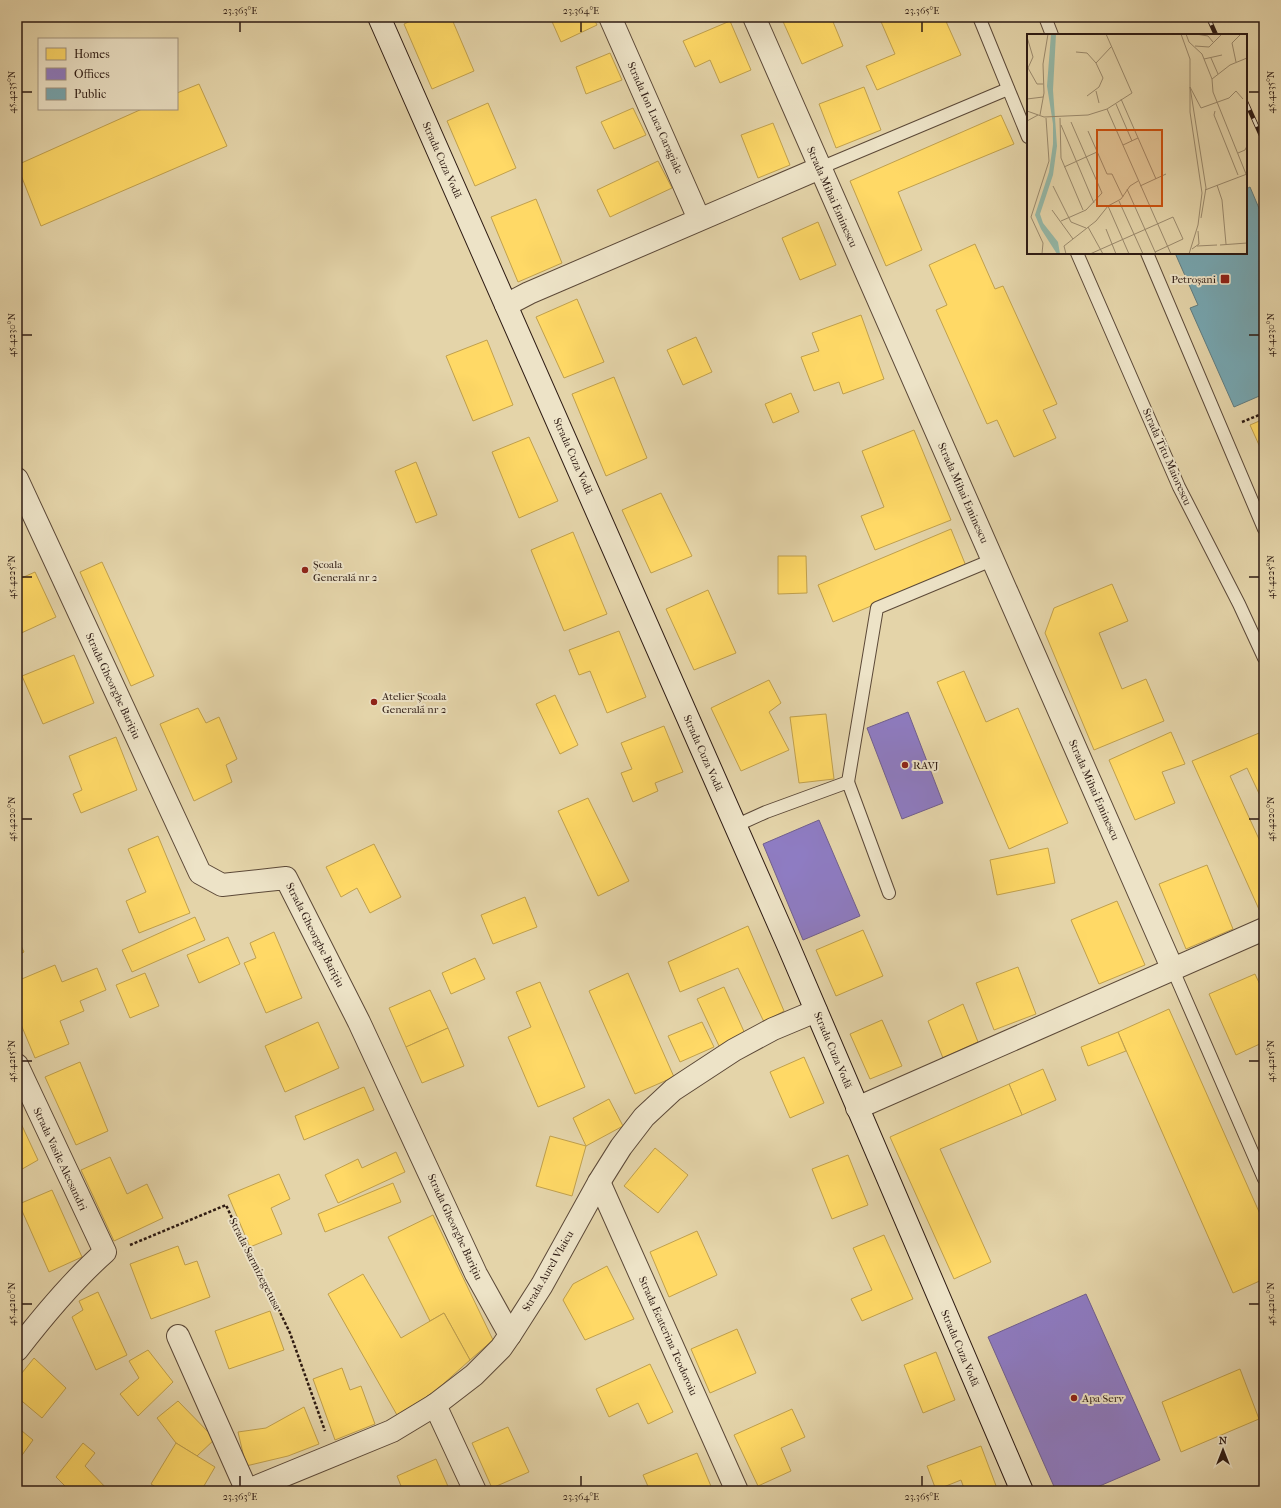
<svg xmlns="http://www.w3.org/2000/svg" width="1281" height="1508" viewBox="0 0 1281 1508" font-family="'IM FELL French Canon',serif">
<rect width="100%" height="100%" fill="#e4d4a9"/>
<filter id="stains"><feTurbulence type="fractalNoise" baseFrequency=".005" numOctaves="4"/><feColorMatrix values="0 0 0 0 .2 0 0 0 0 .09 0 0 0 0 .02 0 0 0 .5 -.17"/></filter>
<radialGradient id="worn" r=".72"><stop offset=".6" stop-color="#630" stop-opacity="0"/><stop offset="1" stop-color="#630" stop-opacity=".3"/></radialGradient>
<g fill="#ffd966" stroke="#c0a04d">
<path d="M419,17H451L474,71L432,89L404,24Z"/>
<path d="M550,17H593L597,25L561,42Z"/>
<path d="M781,17H831L843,46L802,64Z"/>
<path d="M879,17H944L961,55L877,90L866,66L895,54Z"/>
<path d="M730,21L751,70L720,83L710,60L695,67L683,41Z"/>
<path d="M610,53L622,80L586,94L576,67Z"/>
<path d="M199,84L227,146L41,226L17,165L142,109H177V93Z"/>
<path d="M864,87L881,130L836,148L819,104Z"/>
<path d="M488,103L516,168L475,186L447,121Z"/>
<path d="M633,108L646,135L614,149L601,122Z"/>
<path d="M1001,115L1014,144L898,192L922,250L886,266L850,181Z"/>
<path d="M773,123L790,165L758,178L741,135Z"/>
<path d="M658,161L672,188L610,217L597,190Z"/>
<path d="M536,199L562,263L518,282L491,217Z"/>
<path d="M818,222L836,265L800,280L782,238Z"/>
<path d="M975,244L995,289L1003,286L1057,404L1043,410L1056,438L1014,457L997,420L987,424L936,310L947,305L929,265Z"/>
<path d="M577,299L604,362L564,378L536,317Z"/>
<path d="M861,315L884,379L843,394L839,382L814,391L801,357L819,351L812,333Z"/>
<path d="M696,337L712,372L683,385L667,350Z"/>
<path d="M487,340L513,405L473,421L446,356Z"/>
<path d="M614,377L647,458L606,476L572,394Z"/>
<path d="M791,393L799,412L773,423L765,404Z"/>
<path d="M1264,419V456L1250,425Z"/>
<path d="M914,430L951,520L875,550L861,516L884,507L862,451Z"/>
<path d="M529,437L558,501L519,518L492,452Z"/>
<path d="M416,462L437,515L416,523L395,471Z"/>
<path d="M661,493L692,556L651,573L622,510Z"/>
<path d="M951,529L966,566L833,622L818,585Z"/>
<path d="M573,532L607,614L564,631L531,550Z"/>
<path d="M778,556H806L807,593L778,594Z"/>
<path d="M102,562L154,676L131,686L80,572Z"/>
<path d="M35,572L56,617L17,635V580Z"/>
<path d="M1112,584L1128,621L1099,633L1122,689L1146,679L1164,721L1094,750L1045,633L1054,608Z"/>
<path d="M708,590L736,653L694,670L666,609Z"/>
<path d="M619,631L646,697L607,713L590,671L579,675L569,650Z"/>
<path d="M74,655L94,703L43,724L22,676Z"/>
<path d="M964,671L986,722L1018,708L1068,823L1009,849L937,682Z"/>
<path d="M769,680L781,703L769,712L789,750L741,771L711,708Z"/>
<path d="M555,695L578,745L560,754L536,704Z"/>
<path d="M198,708L206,723L219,717L237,759L226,765L232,782L194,801L160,724Z"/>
<path d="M826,714L834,779L799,783L790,717Z"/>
<path d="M664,726L683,772L655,783L658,791L633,802L621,773L632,769L621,743Z"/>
<path d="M1264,731V804L1247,768L1230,776L1264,850V916H1262L1192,761Z"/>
<path d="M1171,732L1185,764L1162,772L1175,803L1135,820L1109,760Z"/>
<path d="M116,737L137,790L81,813L73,794L82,790L69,756Z"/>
<path d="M588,798L629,881L598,896L558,811Z"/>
<path d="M158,836L190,913L139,933L126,901L146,892L128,849Z"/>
<path d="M374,844L401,897L370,913L357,888L341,897L326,867Z"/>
<path d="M1048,848L1055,883L997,895L990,860Z"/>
<path d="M1207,865L1233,929L1186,949L1159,884Z"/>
<path d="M525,897L537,927L493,944L481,915Z"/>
<path d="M1117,901L1145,965L1099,984L1071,920Z"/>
<path d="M195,917L205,940L132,972L122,950Z"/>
<path d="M748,926L784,1011L764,1022L738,968L680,992L668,962Z"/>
<path d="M863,930L883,976L836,996L816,950Z"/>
<path d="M274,932L302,998L266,1013L244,963L256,958L250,943Z"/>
<path d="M228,937L240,964L199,983L187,955Z"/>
<path d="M17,938L24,952L17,956Z"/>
<path d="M475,958L485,979L451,994L442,973Z"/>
<path d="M55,965L62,982L97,968L106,990L80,1001L84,1011L60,1021L69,1044L35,1058L17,1015V981Z"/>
<path d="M1018,967L1036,1014L994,1030L976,983Z"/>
<path d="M145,973L159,1006L130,1018L116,985Z"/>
<path d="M628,973L674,1077L635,1094L589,991Z"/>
<path d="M1255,974L1264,993V1042L1236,1055L1209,994Z"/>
<path d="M540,982L585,1087L538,1107L508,1037L531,1027L516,992Z"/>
<path d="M724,987L746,1036L720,1048L697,999Z"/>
<path d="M430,990L448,1028L406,1047L389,1008Z"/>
<path d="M963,1004L978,1042L943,1058L928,1021Z"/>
<path d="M1169,1009L1264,1223V1279L1233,1293L1118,1032Z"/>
<path d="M882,1020L902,1066L870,1079L850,1034Z"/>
<path d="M318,1022L339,1068L285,1092L265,1046Z"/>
<path d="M702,1022L714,1047L680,1062L668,1036Z"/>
<path d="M448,1028L464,1066L422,1083L406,1047Z"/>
<path d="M1118,1032L1126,1051L1088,1066L1081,1047Z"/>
<path d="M804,1057L824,1103L790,1118L770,1072Z"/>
<path d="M80,1062L108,1131L76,1145L45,1077Z"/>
<path d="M1043,1069L1056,1100L1022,1115L1009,1084Z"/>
<path d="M1009,1084L1022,1115L940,1149L991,1262L954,1279L890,1137Z"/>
<path d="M364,1087L374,1110L304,1140L295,1116Z"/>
<path d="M609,1099L623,1126L586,1146L573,1118Z"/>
<path d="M17,1115L38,1160L17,1172Z"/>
<path d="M550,1136L586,1146L572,1196L536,1186Z"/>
<path d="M655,1148L688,1175L658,1213L624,1186Z"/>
<path d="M396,1152L405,1172L338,1203L325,1175L358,1159L362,1168Z"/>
<path d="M848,1155L868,1205L832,1219L812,1169Z"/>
<path d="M110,1157L127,1194L147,1184L163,1218L114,1241L81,1170Z"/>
<path d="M279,1174L290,1199L271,1208L282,1234L250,1247L228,1195Z"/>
<path d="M393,1183L401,1202L325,1232L318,1214Z"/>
<path d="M52,1190L82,1257L49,1272L19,1204Z"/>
<path d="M433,1215L493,1340L470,1360L444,1313L430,1321L388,1237Z"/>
<path d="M697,1231L717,1275L669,1297L650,1252Z"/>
<path d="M884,1235L913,1299L862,1321L851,1299L872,1290L853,1248Z"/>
<path d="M178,1246L185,1265L197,1261L210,1297L151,1319L130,1264Z"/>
<path d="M607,1266L634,1319L585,1340L563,1300L573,1284Z"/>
<path d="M363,1274L401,1338L444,1313L470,1360L433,1393L397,1415L328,1294Z"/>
<path d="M98,1292L127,1355L96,1370L72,1317L83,1310L79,1301Z"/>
<path d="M270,1311L284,1350L229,1369L215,1331Z"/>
<path d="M737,1329L756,1373L710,1393L691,1349Z"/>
<path d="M148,1350L173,1382L138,1416L120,1394L139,1378L129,1361Z"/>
<path d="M936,1352L955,1400L923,1413L904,1365Z"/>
<path d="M34,1358L66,1388L42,1418L17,1397V1379Z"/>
<path d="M650,1364L673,1412L648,1424L638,1403L609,1417L596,1389Z"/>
<path d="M342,1368L350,1390L361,1386L375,1424L335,1440L313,1379Z"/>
<path d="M1240,1369L1259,1419L1181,1452L1162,1402Z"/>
<path d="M178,1401L215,1439L197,1456L176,1443L157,1418Z"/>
<path d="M304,1407L319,1444L288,1456L246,1466L238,1432L266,1428Z"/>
<path d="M792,1409L805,1437L781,1448L791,1471L758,1486L734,1435Z"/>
<path d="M17,1427L33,1440L17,1462Z"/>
<path d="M508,1427L529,1472L492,1488L472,1443Z"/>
<path d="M83,1443L95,1453L85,1466L109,1491H70L56,1477Z"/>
<path d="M176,1443L215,1467L201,1491H162L151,1484Z"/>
<path d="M981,1446L998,1491H965L961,1480L936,1490L927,1466Z"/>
<path d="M697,1453L713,1491H650L643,1475Z"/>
<path d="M436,1459L450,1491H403L397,1476Z"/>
</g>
<g fill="#8e7cc3" stroke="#715f8e">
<path d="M908,712L943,803L902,819L867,728Z"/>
<path d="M819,820L860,916L803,940L763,844Z"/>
<path d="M1086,1294L1160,1460L1088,1491H1056L988,1337Z"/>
</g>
<path fill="#76a5af" stroke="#607c80" d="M1250,187L1264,220V394L1234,407L1190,308L1198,305L1175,253H1246V189Z"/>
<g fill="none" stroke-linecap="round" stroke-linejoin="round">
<defs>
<g id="service">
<path d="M979,17L1028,137"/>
<path d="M1045,17L1052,35"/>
<path d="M820,168L1008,89"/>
<path d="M1077,253L1179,487L1239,604L1264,658"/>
<path d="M1147,253L1264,529"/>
<path d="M848,782L877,608L992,560"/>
<path d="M735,826L766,812L848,782L889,893"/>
<path d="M1173,970L1264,1179"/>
</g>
<g id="minor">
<path d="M610,17L699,219"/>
<path d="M754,17L1173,970"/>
<path d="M506,305L529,293L820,168"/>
<path d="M17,479L200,873L222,885L286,878L359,1022L476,1274L510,1335"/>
<path d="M17,1065L105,1252C72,1281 44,1315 17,1350"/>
<path d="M857,1108L1264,929"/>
<path d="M599,1182L737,1491"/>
<path d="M178,1336L247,1491"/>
<path d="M435,1405L475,1491"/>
<path d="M246,1491L392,1431L435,1405L474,1375L501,1348L510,1335L542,1285L599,1182L621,1147L644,1117L673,1090L734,1050L773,1029L816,1011"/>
</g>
<path id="secondary" d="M379,17L788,945L1022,1491"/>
</defs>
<use href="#service" stroke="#5c4938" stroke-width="14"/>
<use href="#minor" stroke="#5c4938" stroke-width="24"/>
<use href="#secondary" stroke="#2e1b13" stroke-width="24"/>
<g stroke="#2e1b13" stroke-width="2.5" stroke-dasharray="3 2" stroke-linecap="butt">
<path d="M1242,422L1264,413"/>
<path d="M130,1245L226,1205L243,1242L265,1281L290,1333L325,1431"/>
</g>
<use href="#service" stroke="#ede3c7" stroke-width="12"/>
<use href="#minor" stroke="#ede3c7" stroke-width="22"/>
<use href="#secondary" stroke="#ede3c7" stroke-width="22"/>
<defs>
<g id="rail">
<path d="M1208,17L1216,35"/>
<path d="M1246,102L1264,142"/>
</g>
</defs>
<use href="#rail" stroke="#2e1b13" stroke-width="4.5"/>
<use href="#rail" stroke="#ede3c7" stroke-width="3" stroke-dasharray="9" stroke-linecap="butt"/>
</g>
<path fill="none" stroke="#2e1b13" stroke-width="1.5" d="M240,22V32M581,22V32M922,22V32M22,92H32M1249,92H1259M22,335H32M1249,335H1259M22,577H32M1249,577H1259M22,819H32M1249,819H1259M22,1061H32M1249,1061H1259M22,1304H32M1249,1304H1259M240,1476V1486M581,1476V1486M922,1476V1486"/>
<g fill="#8f2418" stroke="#ede3c7" stroke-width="1.5">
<rect x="1220" y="274" width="10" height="10" rx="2"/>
<circle cx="305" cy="570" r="4"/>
<circle cx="374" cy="702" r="4"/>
<circle cx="905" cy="765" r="4"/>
<circle cx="1074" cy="1398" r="4"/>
</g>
<g text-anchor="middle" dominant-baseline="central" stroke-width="4" stroke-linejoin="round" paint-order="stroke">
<g font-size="11" fill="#2e1b13" stroke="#ede3c7">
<text transform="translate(655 118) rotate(66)">Strada Ion Luca Caragiale</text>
<text transform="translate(442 160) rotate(66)">Strada Cuza Vodă</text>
<text transform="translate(832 197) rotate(66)">Strada Mihai Eminescu</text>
<text transform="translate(573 456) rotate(66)">Strada Cuza Vodă</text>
<text transform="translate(1167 457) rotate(66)">Strada Titu Maiorescu</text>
<text transform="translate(963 493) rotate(66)">Strada Mihai Eminescu</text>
<text transform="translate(113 686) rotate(65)">Strada Gheorghe Barițiu</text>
<text transform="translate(703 753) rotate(66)">Strada Cuza Vodă</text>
<text transform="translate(1094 790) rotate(66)">Strada Mihai Eminescu</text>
<text transform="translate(315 935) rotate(63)">Strada Gheorghe Barițiu</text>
<text transform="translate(833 1050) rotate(67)">Strada Cuza Vodă</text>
<text transform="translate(60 1159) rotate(65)">Strada Vasile Alecsandri</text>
<text transform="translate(455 1227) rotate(65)">Strada Gheorghe Barițiu</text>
<text transform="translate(255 1264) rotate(63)">Strada Sarmizegetusa</text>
<text transform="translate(548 1271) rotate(-60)">Strada Aurel Vlaicu</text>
<text transform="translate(668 1336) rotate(66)">Strada Ecaterina Teodoroiu</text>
<text transform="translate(960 1348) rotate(67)">Strada Cuza Vodă</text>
</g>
<g font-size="11" fill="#2e1b13" stroke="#ede3c7" text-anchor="start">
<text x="1216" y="279" text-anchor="end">Petroșani</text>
<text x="313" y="564">Școala<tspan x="313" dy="13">Generală nr 2</tspan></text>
<text x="382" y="696">Atelier Școala<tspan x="382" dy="13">Generală nr 2</tspan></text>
<text x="913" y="765">RAVJ</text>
<text x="1082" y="1398">Apa Serv</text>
</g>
</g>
<g transform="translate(1027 34)">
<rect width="220" height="220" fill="#e4d4a9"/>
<path d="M24,0H29L26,56L30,112L26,141L13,180L16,189L31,208L33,220H30L14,195L8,181L22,138L26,110V90L20,52Z" fill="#95b8a7"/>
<path fill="none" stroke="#9b8a6d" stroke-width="1" d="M154,0L163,25V78L175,159L171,191L162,220M159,0L162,8L175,20L185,45M169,0L181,2L186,8M0,3L6,23L1,34L10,50H16M168,12L182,13L194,1M49,18L60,19L69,29L76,44L72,53L60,62M184,24L191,40M177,25L195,21M209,28L205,9L214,0M69,29L84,13M185,45L186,58L219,140M185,45L203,31L220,24M163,53L174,74L202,64L209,57L216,65M163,53L179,154L174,184M69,57L72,69M0,65L16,63M94,65L129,145M89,70L105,107M80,75L144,220M0,77L17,83L61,81L80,75L105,59L79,0M188,77L187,81L211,141M13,81L17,59L16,30L21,0M33,84L34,124L56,176M0,87L11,81M34,91L67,169M61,97L80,140H85L96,163M96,111L111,104M211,119L218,116L220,112M37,133L70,118M190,151L195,166L199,210M26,152L44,188L59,194M113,152L139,140M100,155L129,220M178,156L220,140M92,167L116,220M81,172L102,220M25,176L46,205M34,187L59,176L75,159L44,88M61,193L76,220M79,195L89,220M193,211L220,209M170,212L190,211M165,215L172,210L171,197M15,220L16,209L4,183L22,127L19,84M39,220L37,212L69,187L81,172L94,165L103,152L111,147M63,220L146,183L156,205L128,218"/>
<path fill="#cc500d" fill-opacity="0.15" stroke="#cc500d" stroke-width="2" d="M70,96H135V172H70Z"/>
<rect width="220" height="220" fill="none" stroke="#2e1b13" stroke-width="2"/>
</g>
<rect width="1281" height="1508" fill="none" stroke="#e4d4a9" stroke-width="44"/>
<rect x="38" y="38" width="140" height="72" fill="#ede3c7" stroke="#a1937f"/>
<rect x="46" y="48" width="20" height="12" fill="#ffd966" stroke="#a1937f"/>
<text x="74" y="58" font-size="12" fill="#2e1b13">Homes</text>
<rect x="46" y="68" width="20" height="12" fill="#8e7cc3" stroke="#a1937f"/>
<text x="74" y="78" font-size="12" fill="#2e1b13">Offices</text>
<rect x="46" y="88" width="20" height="12" fill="#76a5af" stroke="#a1937f"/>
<text x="74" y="98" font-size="12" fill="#2e1b13">Public</text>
<g transform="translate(1223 1450)" stroke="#ede3c7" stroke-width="3" paint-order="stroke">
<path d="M0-3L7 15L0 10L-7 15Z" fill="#2e1b13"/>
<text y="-6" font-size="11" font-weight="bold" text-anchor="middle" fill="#2e1b13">N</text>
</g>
<rect x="22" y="22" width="1237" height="1464" fill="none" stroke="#2e1b13" stroke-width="1.5"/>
<g font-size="10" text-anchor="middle" fill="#2e1b13">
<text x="240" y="14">23.363°E</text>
<text x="581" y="14">23.364°E</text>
<text x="922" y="14">23.365°E</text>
<text transform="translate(11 92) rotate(-90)" y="4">45.4235°N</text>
<text transform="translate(1270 92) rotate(-90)" y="4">45.4235°N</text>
<text transform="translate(11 335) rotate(-90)" y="4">45.4230°N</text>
<text transform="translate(1270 335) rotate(-90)" y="4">45.4230°N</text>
<text transform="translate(11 577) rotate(-90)" y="4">45.4225°N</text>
<text transform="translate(1270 577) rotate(-90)" y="4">45.4225°N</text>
<text transform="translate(11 819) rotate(-90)" y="4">45.4220°N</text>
<text transform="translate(1270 819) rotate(-90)" y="4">45.4220°N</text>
<text transform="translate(11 1061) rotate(-90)" y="4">45.4215°N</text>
<text transform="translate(1270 1061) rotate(-90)" y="4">45.4215°N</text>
<text transform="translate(11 1304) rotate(-90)" y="4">45.4210°N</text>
<text transform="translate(1270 1304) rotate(-90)" y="4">45.4210°N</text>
<text x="240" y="1500">23.363°E</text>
<text x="581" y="1500">23.364°E</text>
<text x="922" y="1500">23.365°E</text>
</g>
<rect width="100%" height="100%" filter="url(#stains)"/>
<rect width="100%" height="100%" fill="url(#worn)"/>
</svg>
